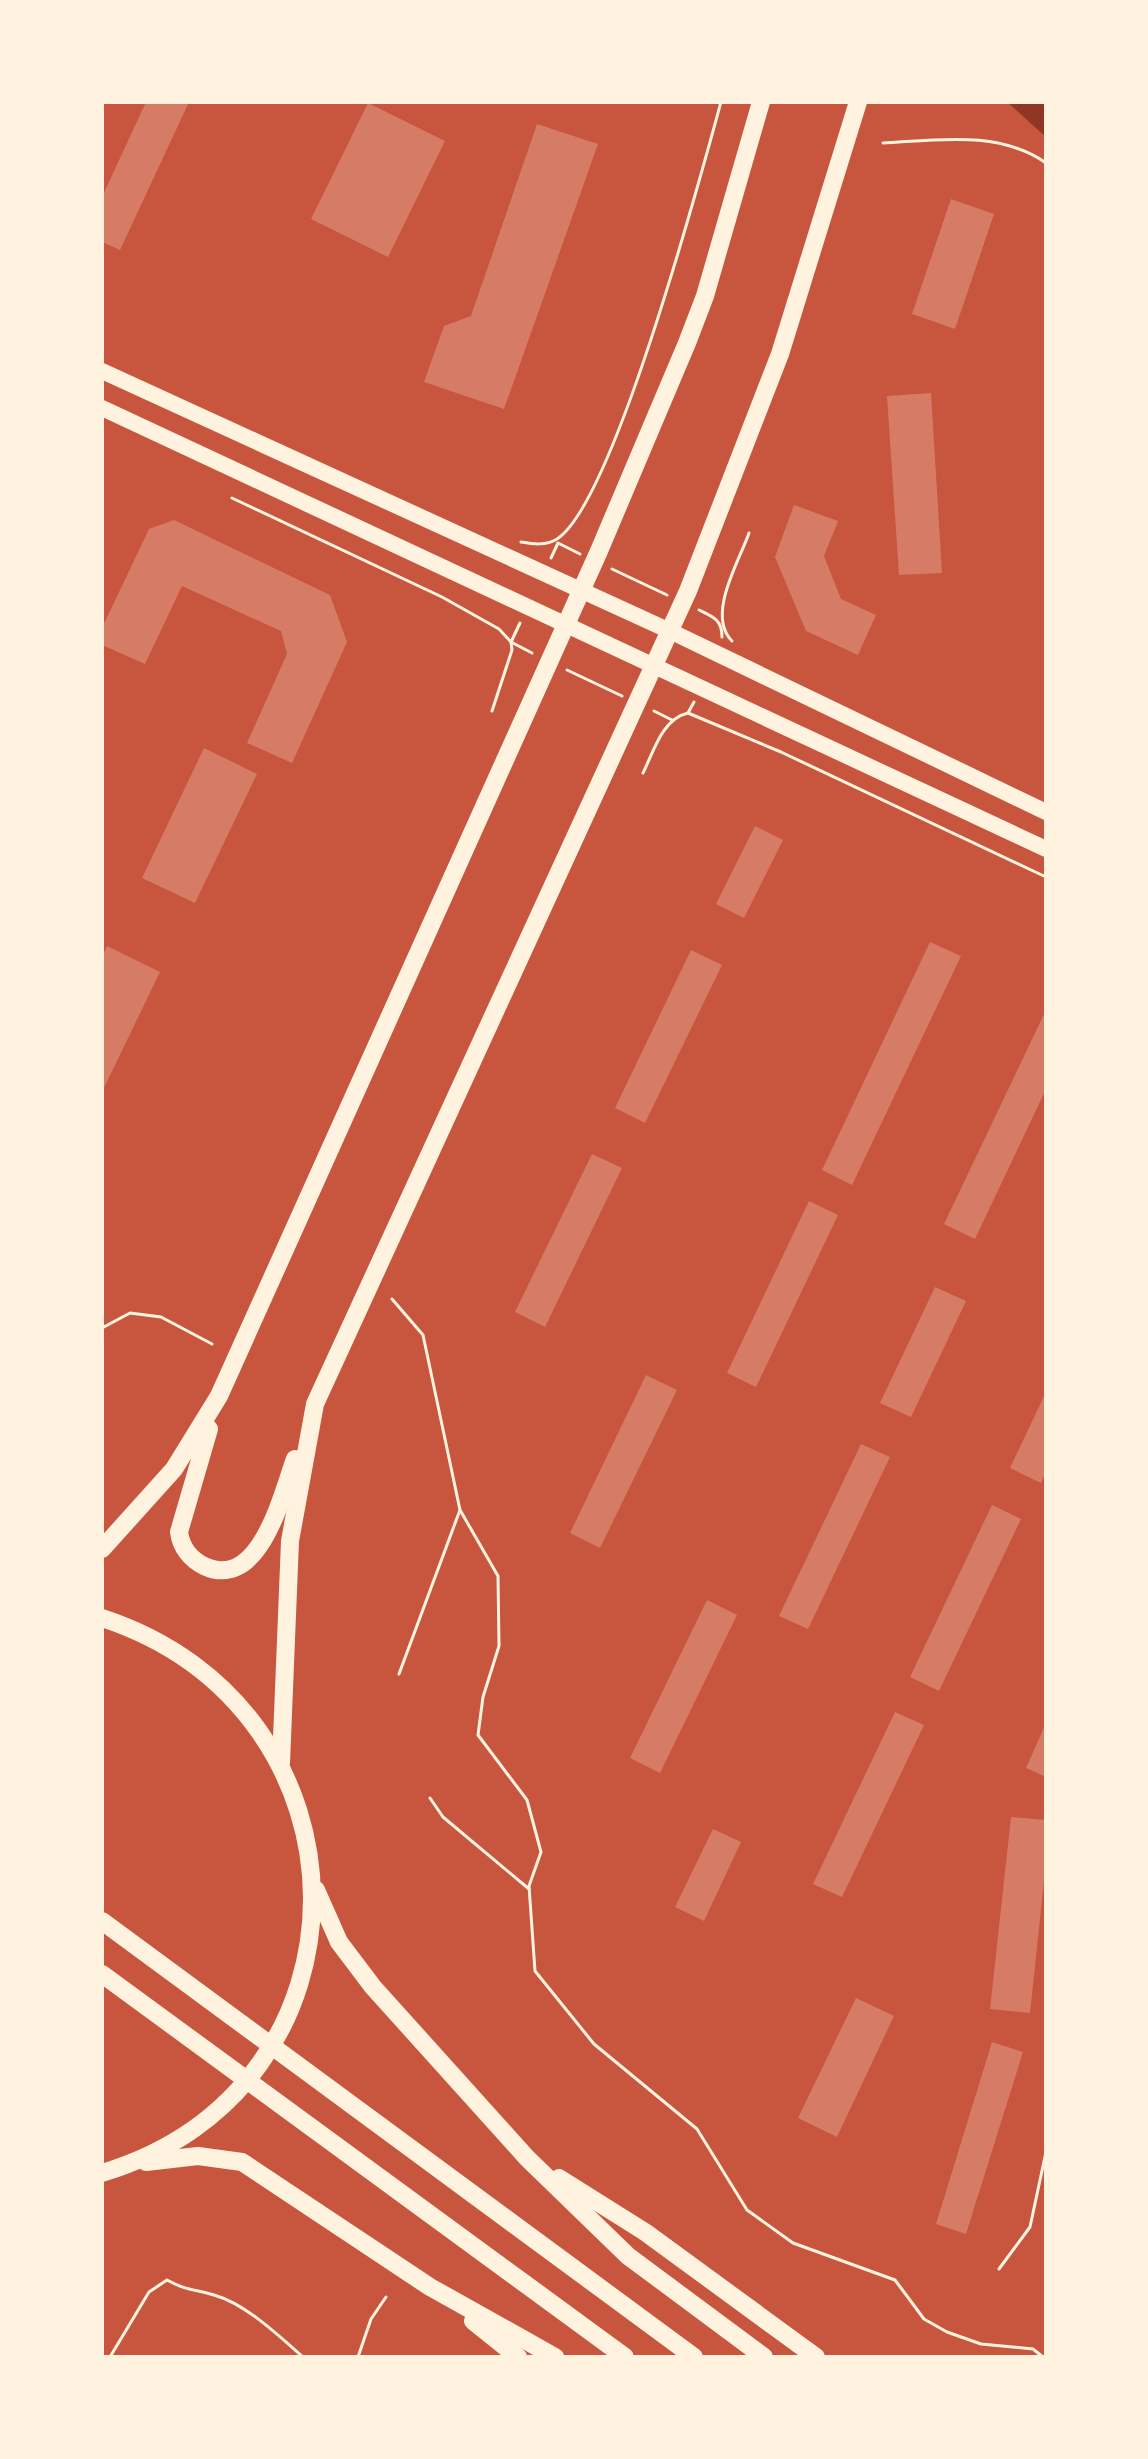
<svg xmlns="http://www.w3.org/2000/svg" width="1148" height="2459" viewBox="0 0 1148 2459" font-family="'Times New Roman',serif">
<rect width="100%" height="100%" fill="#c8553d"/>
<path fill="#8f3625" d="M1007,102H1046V137Z"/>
<g fill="#d67c66">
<path d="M146,102H189L120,250L102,242V197Z"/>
<path d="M368,103L445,141L388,257L311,219Z"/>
<path d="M537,124L598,144L504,409L424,382L444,326L471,316Z"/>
<path d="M951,199L994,214L955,329L912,314Z"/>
<path d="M931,393L942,573L899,575L887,396Z"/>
<path d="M794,505L838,521L824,556L841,599L876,615L858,655L806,631L775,557Z"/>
<path d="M174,520L330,595L347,642L292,763L247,743L287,654L281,631L182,586L145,664L102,645V628L149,529Z"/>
<path d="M204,748L257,774L195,903L142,878Z"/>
<path d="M755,826L783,840L744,918L716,904Z"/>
<path d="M930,942L961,956L852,1185L822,1170Z"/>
<path d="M107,946L160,972L102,1092V957Z"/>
<path d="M691,950L722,965L645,1123L615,1108Z"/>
<path d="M1046,1010V1089L975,1239L944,1224Z"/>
<path d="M592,1154L622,1168L545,1327L515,1312Z"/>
<path d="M809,1201L838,1215L756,1387L727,1373Z"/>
<path d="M935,1287L966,1301L911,1417L880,1403Z"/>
<path d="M646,1375L677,1390L600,1548L570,1533Z"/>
<path d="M1046,1392V1472L1041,1483L1010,1468Z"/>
<path d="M861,1444L890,1457L808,1629L779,1616Z"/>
<path d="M992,1505L1021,1519L939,1691L910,1677Z"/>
<path d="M707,1600L737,1615L660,1773L630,1758Z"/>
<path d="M895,1712L924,1725L842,1897L813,1884Z"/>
<path d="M1046,1723V1777L1026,1768Z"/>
<path d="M1011,1817L1046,1820V1862L1030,2013L990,2009Z"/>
<path d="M713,1829L741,1842L704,1921L675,1907Z"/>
<path d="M856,1998L894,2016L837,2137L798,2118Z"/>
<path d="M992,2042L1023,2052L966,2234L936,2224Z"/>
</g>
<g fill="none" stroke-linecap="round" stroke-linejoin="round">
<g stroke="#fff3e0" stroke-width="3">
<path d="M883,143C938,140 999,130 1046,163"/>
<path d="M232,498L442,597L499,629L511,642L512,650L492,711"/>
<path d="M521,542C533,544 546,546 557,539C613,503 700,179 721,102"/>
<path d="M551,558L558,543L580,554"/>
<path d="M612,569L667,595"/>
<path d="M699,610C714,617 722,620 722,637"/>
<path d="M520,623L511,642L532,653"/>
<path d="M732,641C706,615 739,562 749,533"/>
<path d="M567,670L622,696"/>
<path d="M654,711L672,720"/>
<path d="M688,713L694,702"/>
<path d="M643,773C654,751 662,719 688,713L781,752L1046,877"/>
<path d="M392,1299L423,1335L460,1510L498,1576L499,1646L483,1697L478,1735L527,1800L541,1852L529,1886L535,1971L594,2044L697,2129L747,2210L793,2243L895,2280L924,2319L947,2332L981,2344L1033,2349L1043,2357"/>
<path d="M102,1328L130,1313L161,1317L212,1344"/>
<path d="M399,1674L460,1510"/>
<path d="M430,1798L443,1817L529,1889"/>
<path d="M999,2269L1030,2227L1046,2152"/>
<path d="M102,2356L104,2357"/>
<path d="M110,2357L149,2292L167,2280C187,2291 194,2289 214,2295C246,2304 279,2336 303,2357"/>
<path d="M358,2357L371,2319L386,2297"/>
</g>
<g stroke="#fff3e0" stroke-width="16">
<path d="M102,371L670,631L1046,812"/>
<path d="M102,408L1046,849"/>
</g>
<g stroke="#fff3e0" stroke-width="18">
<path d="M209,1429L179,1532C181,1547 190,1559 204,1566C260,1592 282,1494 295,1459"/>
<path d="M102,1549L174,1469L219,1396L599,551L687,343L705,296L761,102"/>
<path d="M281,1763L290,1541L315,1404L688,591L780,354L858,102"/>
</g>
<g stroke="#fff3e0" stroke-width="18">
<path d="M102,1618C380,1709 384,2088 102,2173"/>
<path d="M316,1890L339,1942L373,1987L527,2158L628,2256L764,2357"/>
<path d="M102,1921L694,2357"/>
<path d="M102,1974L625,2357"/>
<path d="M146,2162L198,2156L242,2162L430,2287L555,2357"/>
<path d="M559,2178L645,2232L816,2357"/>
<path d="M473,2321L518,2357"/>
</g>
</g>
<rect width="1148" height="2459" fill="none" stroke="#fff3e0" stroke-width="208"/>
</svg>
